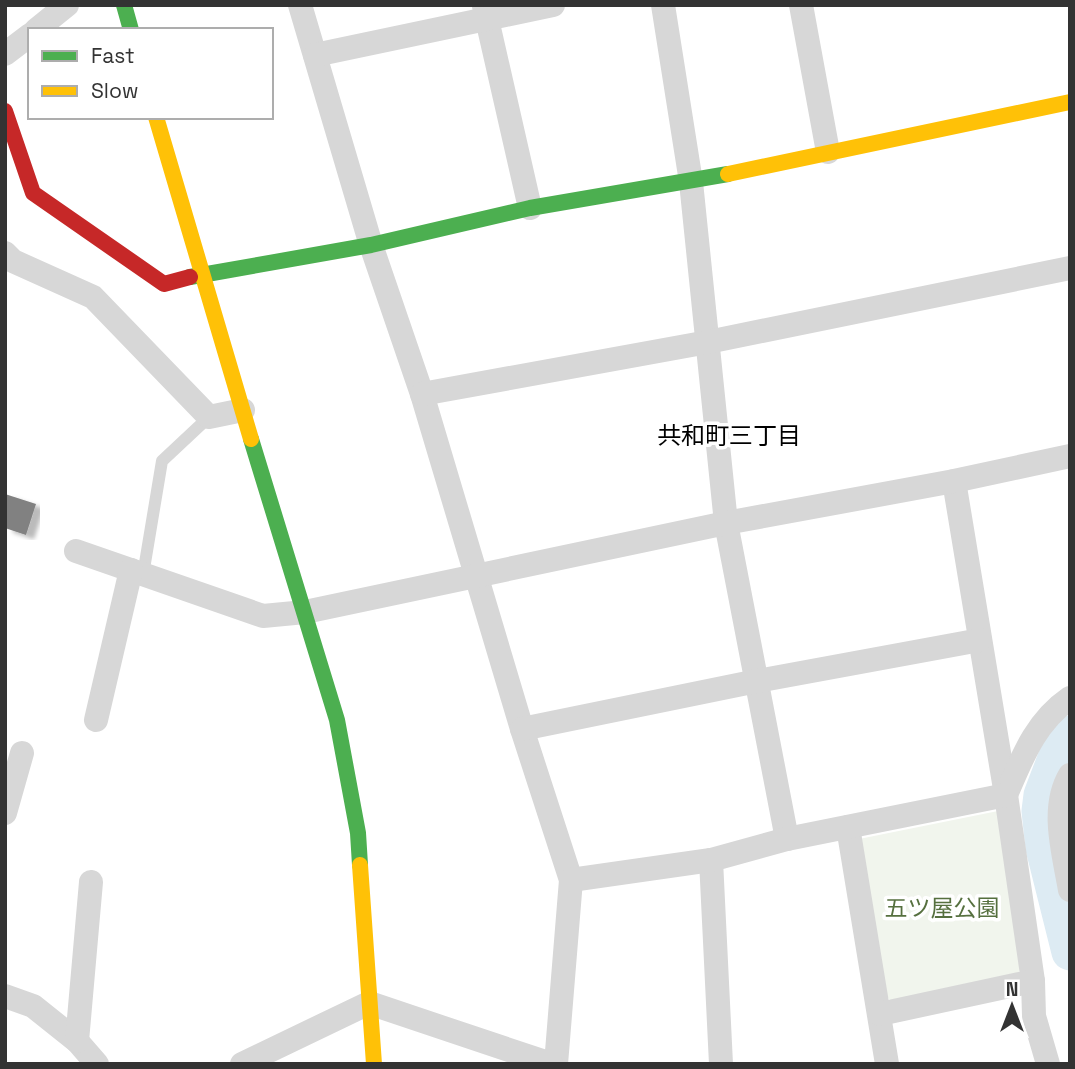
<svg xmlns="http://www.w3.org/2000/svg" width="1075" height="1069" viewBox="0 0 1075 1069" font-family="'Space Grotesk','Noto Sans JP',sans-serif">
<defs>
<filter id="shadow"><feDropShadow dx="8" dy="4.5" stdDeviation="2" flood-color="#0004"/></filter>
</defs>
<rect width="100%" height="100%" fill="#fff"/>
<path fill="#f1f5ed" d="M998,811L1021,967L1017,976L892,1002L885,995L859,839Z"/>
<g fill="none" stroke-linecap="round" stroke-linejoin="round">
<path stroke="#ddebf3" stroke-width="37" d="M1070,734L1063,740L1042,795L1040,811L1044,848L1070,952"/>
</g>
<path fill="#818181" filter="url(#shadow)" d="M5,494L36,504L26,535L5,528Z"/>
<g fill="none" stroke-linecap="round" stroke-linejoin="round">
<path stroke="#d7d7d7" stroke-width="12" d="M143,575L162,461L209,417"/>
<g stroke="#d7d7d7" stroke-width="24">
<path d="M300,5L371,245L422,394L522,729L571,880L556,1064"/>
<path d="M663,5L691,182L726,523L787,839"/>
<path d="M801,5L828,152"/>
<path d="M484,6L530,208"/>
<path d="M36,30L67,5"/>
<path d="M5,54L30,35"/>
<path d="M315,55L553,5"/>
<path d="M5,253L13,261L93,297L209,417L243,410"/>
<path d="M422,394L708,342L1070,268"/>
<path d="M954,481L1006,795L1033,981L1034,1016L1048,1064"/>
<path d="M76,551L263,616L305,612L726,523L954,481L1070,456"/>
<path d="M96,720L131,570"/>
<path d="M522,729L757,681L980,640"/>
<path d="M1070,775C1050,808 1064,854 1070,890"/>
<path d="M1006,795C1022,758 1035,722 1070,698"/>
<path d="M5,813L22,753"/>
<path d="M848,827L887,1064"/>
<path d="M711,860L721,1064"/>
<path d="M571,880L711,860L787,839L1006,795"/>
<path d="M5,996L33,1006L77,1041L97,1064"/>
<path d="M880,1014L1033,981"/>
<path d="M77,1041L91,882"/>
<path d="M242,1064L369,1003L551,1064"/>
</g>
<g stroke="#4caf50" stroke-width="16">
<path d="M124,5L131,30"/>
<path d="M190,277L371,245L530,208L728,174"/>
<path d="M251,439L337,720L358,833L360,865"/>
</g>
<g stroke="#ffc107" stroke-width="16">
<path d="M156,117L251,439"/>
<path d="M728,174L1070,102"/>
<path d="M360,865L374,1064"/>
</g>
<path stroke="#c62828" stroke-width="16" d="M5,111L33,193L164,284L190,277"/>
</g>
<g text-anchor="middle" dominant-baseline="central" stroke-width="7" stroke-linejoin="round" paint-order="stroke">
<g font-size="23" fill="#56703f" stroke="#fff">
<text x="942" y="908">五ツ屋公園</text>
</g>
<g font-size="24" fill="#000" stroke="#fff">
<text x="729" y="435">共和町三丁目</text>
</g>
</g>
<rect width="1075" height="1069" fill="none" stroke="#333333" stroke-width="14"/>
<rect x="28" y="28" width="245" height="91" fill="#ffffff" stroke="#adadad" stroke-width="2"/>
<rect x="42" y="51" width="35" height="10" fill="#4caf50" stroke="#adadad" stroke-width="2"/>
<text x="91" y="63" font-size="21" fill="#333333">Fast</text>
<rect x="42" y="86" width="35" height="10" fill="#ffc107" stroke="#adadad" stroke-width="2"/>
<text x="91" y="98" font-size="21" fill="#333333">Slow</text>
<g transform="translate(1012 1006)" stroke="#ffffff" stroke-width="5" paint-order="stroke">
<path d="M0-5L12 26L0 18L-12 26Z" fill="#333333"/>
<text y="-10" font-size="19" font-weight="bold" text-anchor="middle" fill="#333333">N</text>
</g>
</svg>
